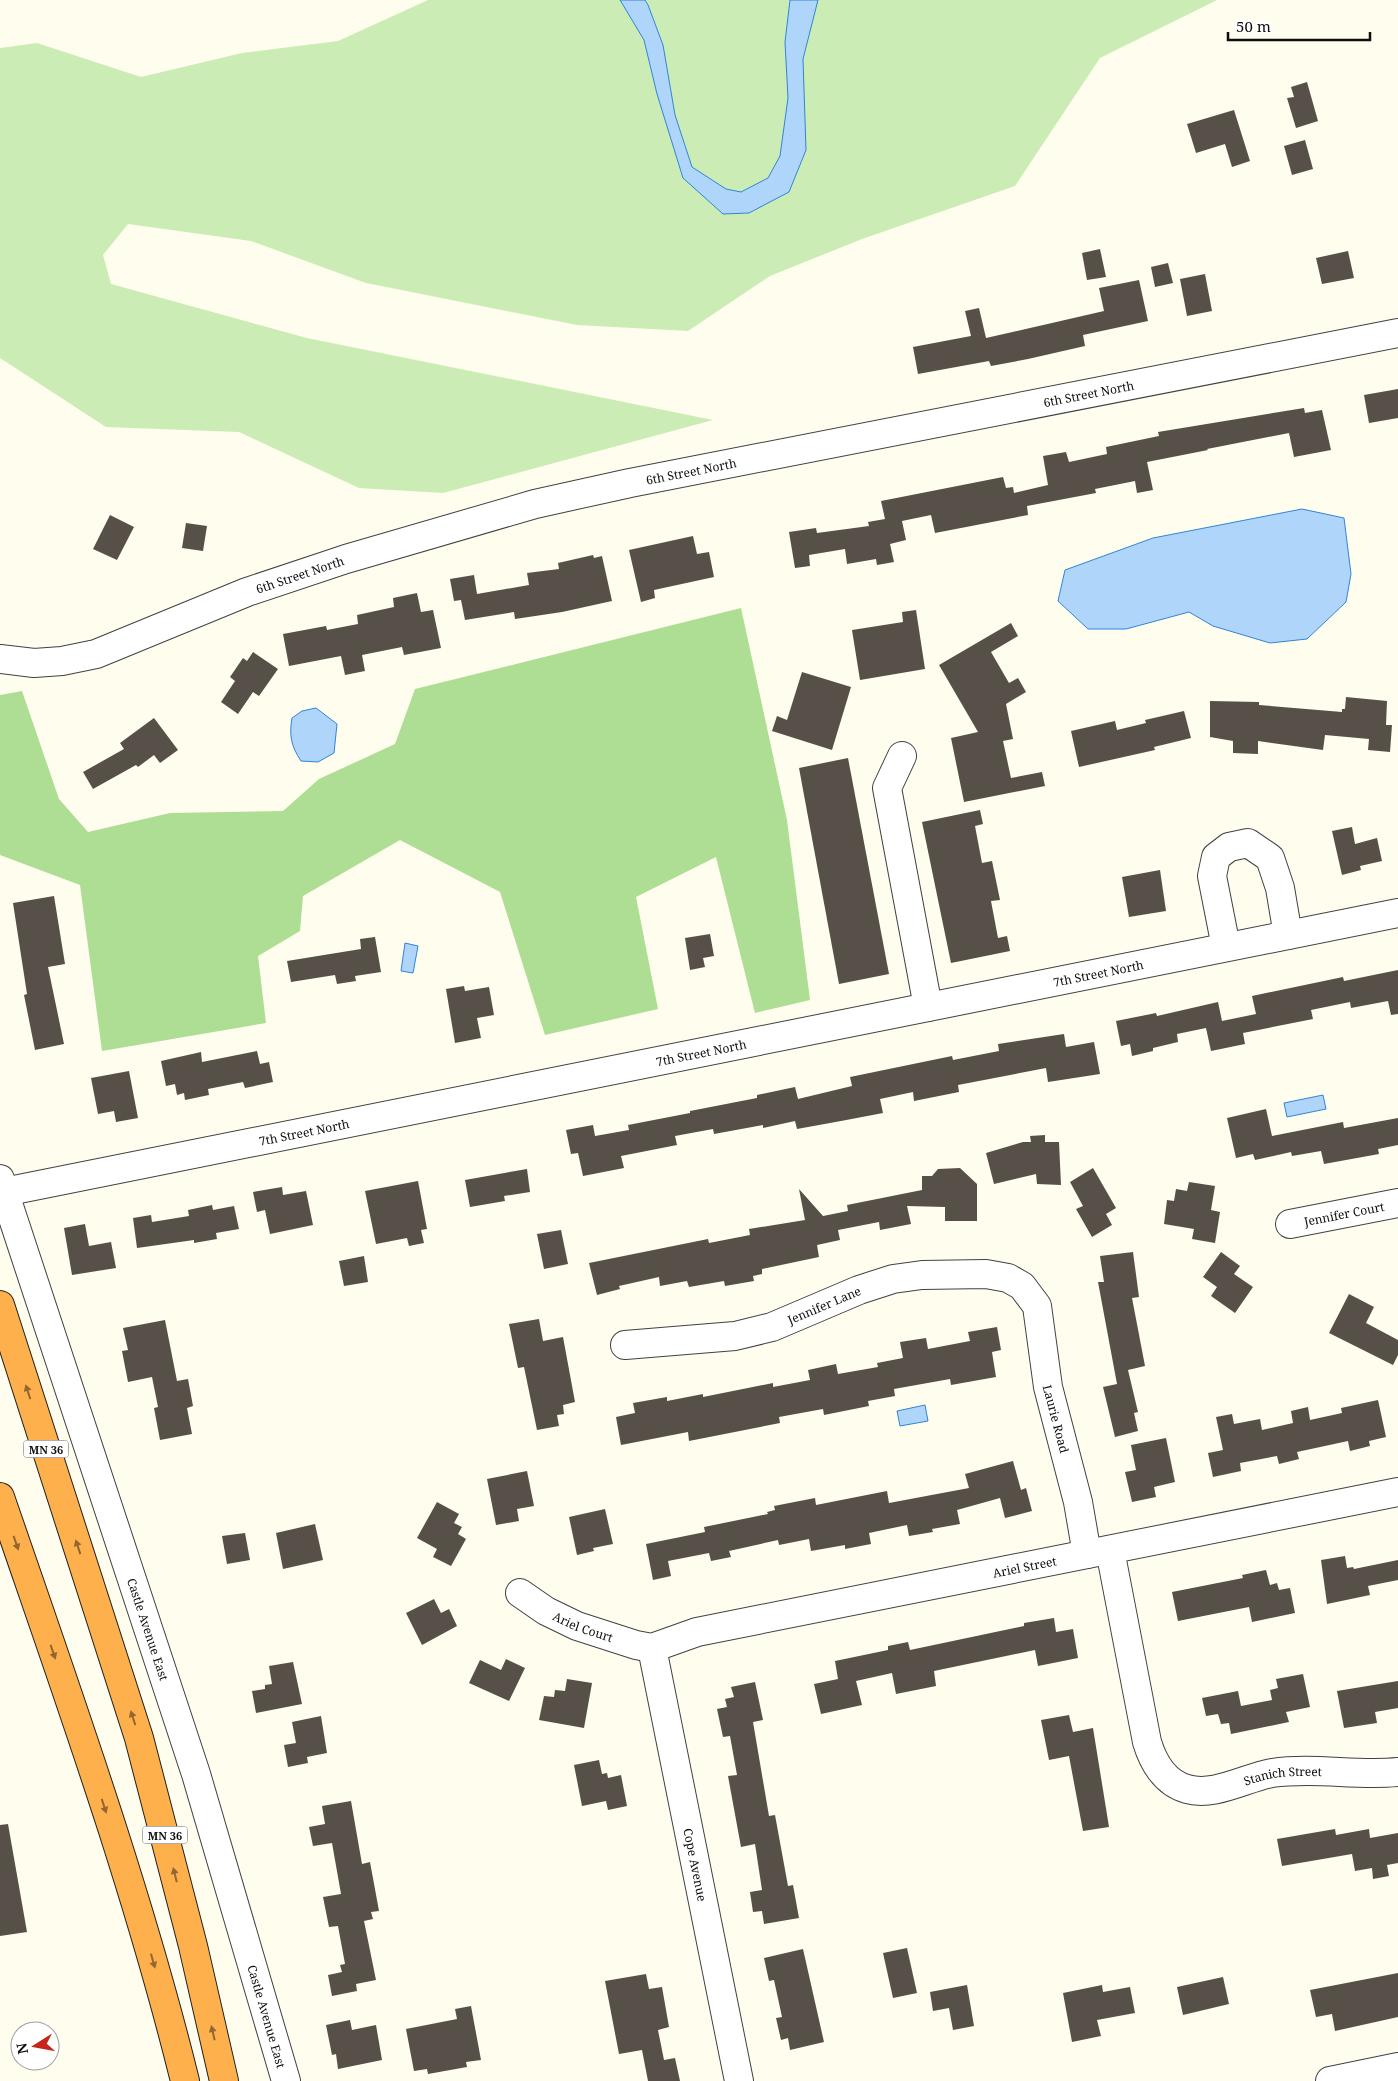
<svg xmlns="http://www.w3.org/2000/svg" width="1398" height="2081" viewBox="0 0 1398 2081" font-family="'Noto Serif',serif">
<rect width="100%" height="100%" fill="#fffdee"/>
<path fill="#ccecb5" d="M428,0H1217L1100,58L1015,186L862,239L770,276L688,331L577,325L366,283L251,241L128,224L103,255L111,284L307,338L713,420L443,493L359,488L239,432L106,427L0,358V48L37,43L141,77L242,53L338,41Z"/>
<path fill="#adde93" d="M741,608L787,820L810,1000L755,1013L716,857L636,897L658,1009L545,1035L500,892L400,840L303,896L300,931L258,956L266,1023L102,1051L80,885L0,855V695L22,691L59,799L88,832L170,813L283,811L319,779L395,744L415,689Z"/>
<g fill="#afd6fa" stroke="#3184d6">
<path d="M620,0H645L648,5L663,45L675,115L692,167L726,189L741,192L768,178L780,156L788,98L785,42L790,0H818L803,59L806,150L789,192L749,213L723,214L683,178L657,94L644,40Z"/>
<path d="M1302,509L1344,518L1351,574L1346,602L1307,639L1270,643L1213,626L1189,612L1126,629H1088L1058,601L1065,570L1153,538Z"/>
<path d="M316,708L337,724L334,753L318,762L301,761C291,746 289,735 292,718L302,711Z"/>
<path d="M405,943L418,946L413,973L401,971Z"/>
<path d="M1323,1095L1326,1109L1287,1117L1284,1103Z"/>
<path d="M925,1405L928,1421L900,1426L897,1411Z"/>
</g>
<g fill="#575049">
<path d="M1307,82L1318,121L1296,128L1287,98L1294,97L1291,87Z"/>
<path d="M1234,110L1250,161L1232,167L1225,144L1196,153L1187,124Z"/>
<path d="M1305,140L1313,169L1292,175L1284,146Z"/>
<path d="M1100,249L1106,277L1087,280L1082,253Z"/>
<path d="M1348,251L1354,278L1322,284L1316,258Z"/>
<path d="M1168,263L1173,283L1155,287L1151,267Z"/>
<path d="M1205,274L1212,311L1187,316L1180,279Z"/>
<path d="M1139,280L1148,321L1083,335L1085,346L1028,359L991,366L989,361L918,374L913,347L971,336L965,311L979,308L986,338L1104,311L1099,288Z"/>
<path d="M1398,389V418L1369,423L1364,395Z"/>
<path d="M1304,408L1305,413L1322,410L1331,450L1294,457L1289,433L1207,449L1208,450L1147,462L1153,490L1137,493L1135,481L1095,489L1096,493L1027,506L1028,515L935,533L931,515L902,521L906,540L890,544L894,562L877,565L876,559L847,564L845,549L809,555L810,566L795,568L789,532L816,528L817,533L869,526L868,522L885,519L881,501L1003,477L1006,488L1013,487L1014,493L1048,485L1043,456L1066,452L1069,462L1107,454L1106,447L1159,436L1158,432Z"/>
<path d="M110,515L134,527L117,560L93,549Z"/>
<path d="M186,523L207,526L203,551L182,548Z"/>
<path d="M693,536L697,554L709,552L714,577L654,590L655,598L641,602L629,550Z"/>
<path d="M593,555L594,558L602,556L612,601L562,612L515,619L514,612L465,620L461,600L454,601L450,579L474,575L477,594L529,585L527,573L559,569L558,563Z"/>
<path d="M417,593L421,612L433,610L441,648L404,655L402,647L362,655L365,671L345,675L341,656L289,666L283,634L326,626L327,630L358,624L357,615L394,607L393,598Z"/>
<path d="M916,610L925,669L860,680L852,630L903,622L902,612Z"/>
<path d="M1011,623L1018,636L991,652L1009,683L1018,678L1026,692L1006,704L1013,739L1003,741L1011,778L1042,772L1045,786L964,802L951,738L978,732L939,665Z"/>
<path d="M253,652L278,669L259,696L253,692L238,714L221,702L235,681L230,677L243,658L247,661Z"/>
<path d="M802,672L851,687L832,750L772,731L777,716L787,720Z"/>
<path d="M1346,697L1387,701L1386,725H1392L1390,752L1368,750L1369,739L1325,735L1323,750L1258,741V754L1233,753V741L1210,737V701L1259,702V705L1342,712V709H1345Z"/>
<path d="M1184,711L1191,738L1154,747L1155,750L1079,767L1071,731L1115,721L1117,730L1146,723L1145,720Z"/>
<path d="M154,718L178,750L160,763L154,755L138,767L136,765L93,789L83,772L124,749L120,743Z"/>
<path d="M848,758L889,974L839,984L799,768Z"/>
<path d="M980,810L983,824L975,826L982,863L992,861L1000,900L991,901L998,938L1007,936L1010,951L951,963L922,822Z"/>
<path d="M1352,827L1355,844L1377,838L1382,861L1360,866L1361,870L1342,875L1332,831Z"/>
<path d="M1160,870L1166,911L1129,917L1122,877Z"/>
<path d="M54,896L65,964L48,967L64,1044L35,1050L24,995L27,994L13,903Z"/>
<path d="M710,934L714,956L703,958L705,967L690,970L685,938Z"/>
<path d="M375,937L381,972L355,976L356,981L337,984L335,975L291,982L287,961L361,949L360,939Z"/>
<path d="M1398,970V1014L1391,1015L1388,1001L1351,1008L1350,1002L1311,1010L1313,1019L1243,1033L1245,1044L1211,1051L1206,1028L1177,1034L1178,1042L1153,1048V1051L1132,1056L1130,1044L1121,1046L1116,1021L1156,1013L1157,1016L1218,1002L1222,1021L1256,1014L1252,996L1343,977L1344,981Z"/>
<path d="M464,986L465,991L489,987L494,1015L477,1018L481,1038L455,1043L446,989Z"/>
<path d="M1064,1034L1066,1047L1094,1042L1100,1074L1048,1082L1046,1068L958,1085L959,1092L914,1101L913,1092L880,1099L883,1113L841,1121L797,1129L795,1121L763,1128V1125L714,1134L713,1129L675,1136L677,1145L621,1156L624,1168L583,1176L578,1153L571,1154L566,1130L593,1125L595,1136L629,1130L628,1125L690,1113V1111L757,1098V1095L795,1087L798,1099L852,1086L850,1077L952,1056L953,1060L999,1051L998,1044Z"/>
<path d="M257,1051L260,1064L269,1062L273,1082L245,1088L243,1082L208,1089L209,1095L185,1100L184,1093L177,1095L175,1084L166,1086L161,1061L201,1052L202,1062Z"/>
<path d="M129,1071L138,1118L116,1122L114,1111L98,1114L91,1078Z"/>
<path d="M1266,1109L1272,1136L1343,1122L1344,1128L1398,1118V1145L1378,1149L1379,1154L1324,1164L1321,1151L1292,1156L1291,1152L1255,1160L1253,1154L1236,1158L1227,1118Z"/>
<path d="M1045,1135V1142H1059L1061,1185L1037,1184L1036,1174L994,1184L986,1153L1023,1142H1031L1030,1136Z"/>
<path d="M960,1168L977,1184V1221H945V1207L907,1206L911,1224L880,1230L879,1222L838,1230L840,1240L817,1245L819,1257L762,1269V1274L753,1276L754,1281L725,1286L724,1281L689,1287L687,1281L660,1286L659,1277L619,1286L620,1289L597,1295L589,1263L708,1239L709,1243L750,1235L749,1229L805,1220L799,1189L823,1216L848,1211L847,1205L922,1190V1176H932L938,1169Z"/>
<path d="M1093,1168L1116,1208L1106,1214L1112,1225L1092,1237L1076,1209L1083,1206L1070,1182Z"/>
<path d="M527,1169L530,1192L504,1196L505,1201L470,1207L465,1180Z"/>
<path d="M418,1181L427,1229L421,1230L424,1243L409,1246L407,1238L376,1244L365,1191Z"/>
<path d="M1189,1182L1215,1186L1211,1210L1220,1212L1215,1243L1192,1239L1194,1229L1164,1224L1167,1200L1174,1201L1176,1189L1187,1191Z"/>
<path d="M282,1187L283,1195L306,1191L313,1225L270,1234L265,1210L257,1212L253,1192Z"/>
<path d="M212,1205L213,1210L234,1206L239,1229L216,1233L217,1239L194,1243V1240L137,1248L133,1218L151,1215L152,1222L189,1216L188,1210Z"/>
<path d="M85,1224L89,1246L111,1242L116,1268L72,1275L64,1228Z"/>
<path d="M561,1230L568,1264L544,1269L537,1234Z"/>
<path d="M1133,1252L1139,1297L1132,1298L1145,1366L1128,1370L1138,1412L1134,1413L1138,1431L1115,1437L1103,1387L1117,1384L1098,1282H1104L1100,1256Z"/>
<path d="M1221,1252L1240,1266L1234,1274L1253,1287L1235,1313L1211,1296L1217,1287L1203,1277Z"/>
<path d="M364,1256L368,1282L344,1286L339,1261Z"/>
<path d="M1349,1294L1374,1307L1366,1323L1398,1340V1355L1393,1365L1329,1333Z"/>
<path d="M539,1319L543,1341L563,1337L575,1402L563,1405L564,1414L557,1415L559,1426L537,1430L524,1367L518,1368L509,1324Z"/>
<path d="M165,1320L177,1381L188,1379L193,1406L187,1408L192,1434L160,1440L154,1408L158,1407L152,1377L128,1382L122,1351L128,1350L123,1328Z"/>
<path d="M997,1327L1001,1350L992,1352L996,1377L951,1385L950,1379L894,1389L895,1396L868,1401L869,1406L824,1415L823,1409L779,1417L780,1423L689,1441L688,1432L621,1445L616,1417L635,1413L633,1403L667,1397V1401L703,1394V1397L773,1383V1387L810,1380L808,1370L836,1364L838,1374L878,1367L877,1363L903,1358L900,1342L926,1338L928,1349L970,1341L968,1332Z"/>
<path d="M1378,1400L1386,1437L1369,1441L1370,1446L1350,1451L1348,1441L1297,1452L1299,1459L1279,1464L1277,1456L1240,1463L1241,1471L1213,1477L1208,1453L1223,1450L1216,1417L1232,1414L1234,1424L1260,1419L1262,1430L1293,1423L1291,1411L1308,1407L1310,1420L1342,1413L1341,1408Z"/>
<path d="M1166,1438L1175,1482L1154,1487L1156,1497L1132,1502L1125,1472L1136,1470L1131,1445Z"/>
<path d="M1013,1461L1021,1490L1026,1488L1032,1511L1005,1518L1000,1498L957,1510L960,1524L932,1529L933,1532L909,1536L907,1525L869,1533L871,1544L845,1549V1545L811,1551L809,1539L779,1545L778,1540L729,1551L731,1557L711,1561L709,1553L668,1561L671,1576L653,1580L646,1544L705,1532L704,1527L768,1514L767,1512L775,1510L774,1506L815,1498L816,1505L887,1491L889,1503L969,1488L965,1474Z"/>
<path d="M527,1471L534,1506L517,1509L519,1521L496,1525L487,1479Z"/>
<path d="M437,1502L459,1514L454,1523L462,1527L458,1534L466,1539L451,1566L433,1557L437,1549L417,1538Z"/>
<path d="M605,1509L613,1544L593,1548L594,1551L577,1555L569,1517Z"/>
<path d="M315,1524L323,1560L283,1569L276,1533Z"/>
<path d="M245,1533L250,1560L227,1564L222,1536Z"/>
<path d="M1345,1556L1347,1568L1353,1567L1354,1569L1398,1560V1580L1368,1586L1370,1595L1327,1604L1321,1560Z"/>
<path d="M1266,1570L1270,1585L1277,1583L1279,1590L1290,1588L1295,1613L1252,1622L1249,1607L1178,1621L1172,1592L1243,1578L1242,1575Z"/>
<path d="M434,1599L441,1613L449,1609L457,1626L422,1645L406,1613Z"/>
<path d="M1054,1618L1056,1632L1073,1629L1078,1658L1038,1666L1035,1650L934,1671L936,1686L896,1694L892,1673L856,1681L862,1705L821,1714L814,1684L838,1679L835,1661L888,1650V1646L908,1642L910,1650L1024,1626V1623Z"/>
<path d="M506,1659L525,1668L509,1701L469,1683L480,1660L501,1670Z"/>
<path d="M293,1662L302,1704L256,1713L252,1691L265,1689V1685L272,1684L269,1666Z"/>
<path d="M1303,1674L1310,1707L1286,1712L1289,1722L1231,1734L1229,1723L1221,1724L1218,1714L1206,1716L1202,1698L1238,1691L1241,1706L1272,1700L1270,1690L1278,1688L1276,1679Z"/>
<path d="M567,1679L592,1683L584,1728L539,1720L544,1696L554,1697L555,1690L565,1691Z"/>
<path d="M1398,1681V1708L1375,1712L1377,1723L1344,1728L1337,1691Z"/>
<path d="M755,1682L763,1720L753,1722L769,1816L775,1815L788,1886L793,1885L799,1918L764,1924L762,1911L753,1912L750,1892L762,1890L755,1844L741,1847L728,1776L737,1775L730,1736L723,1737L717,1709L727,1707L725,1699L734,1697L731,1687Z"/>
<path d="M1069,1715L1073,1732L1093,1728L1109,1827L1083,1831L1069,1756L1049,1760L1041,1720Z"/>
<path d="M321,1716L327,1753L307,1757L308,1763L288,1767L284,1745L296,1743L292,1722Z"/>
<path d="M599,1760L602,1774L607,1773L608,1778L621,1775L627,1806L608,1810L606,1801L582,1806L574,1765Z"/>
<path d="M351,1801L362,1864L370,1862L379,1911L371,1912L373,1919L364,1921L376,1980L356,1984L357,1991L332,1996L328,1975L342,1972L340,1965L345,1964L338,1926L329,1927L323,1897L341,1894L332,1843L313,1846L309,1827L325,1824L322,1806Z"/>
<path d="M8,1824L27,1932L0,1936V1825Z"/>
<path d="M1335,1829L1336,1835L1369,1829L1370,1838L1398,1833V1863L1387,1865L1389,1876L1373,1879L1372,1868L1355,1871L1352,1854L1282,1866L1277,1839Z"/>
<path d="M907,1948L917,1993L893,1998L883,1953Z"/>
<path d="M803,1949L824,2042L790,2050L788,2038L781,2040L776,2018L782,2017L774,1980L769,1981L764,1958Z"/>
<path d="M1398,1973V2017L1335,2031L1332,2014L1316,2017L1310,1990Z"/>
<path d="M646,1974L649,1989L662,1987L669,2027L658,2030L664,2060L675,2058L680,2081H648L642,2050L619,2054L605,1981Z"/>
<path d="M1223,1977L1229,2004L1183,2015L1177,1987Z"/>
<path d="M967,1985L974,2026L953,2030L949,2008L933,2011L930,1992Z"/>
<path d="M1102,1985L1103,1992L1130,1987L1135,2013L1097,2020L1101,2036L1072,2042L1063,1993Z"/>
<path d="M471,2006L481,2060L466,2062L467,2067L428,2074L427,2069L414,2071L406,2029L457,2019L455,2009Z"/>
<path d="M350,2020L352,2030L376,2025L382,2060L338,2069L336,2054L332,2055L326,2025Z"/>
</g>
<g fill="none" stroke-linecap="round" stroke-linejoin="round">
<defs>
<g id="minor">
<path id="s1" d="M0,659L34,663L62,661L96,654L247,592L346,559L535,504L630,483L1398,333"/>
<path d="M902,756L887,788L928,1007"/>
<path d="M1226,947L1212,876L1216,857L1229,847L1248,843L1270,858L1280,888L1288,935"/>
<path id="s2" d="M0,1179L196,1774L286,2081"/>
<path id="s3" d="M4,1192L1398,913"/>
<path id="s4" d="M1290,1224L1398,1203"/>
<path id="s5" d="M625,1345L735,1336L772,1327L859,1290L893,1279L922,1275L986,1274L1008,1278L1022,1286L1037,1306L1048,1387L1078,1502L1087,1554"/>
<path id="s6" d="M1110,1550L1147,1742C1153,1762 1165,1783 1187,1789C1214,1797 1245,1778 1272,1773C1314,1767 1356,1776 1398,1772"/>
<path id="s7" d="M520,1593L546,1611L577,1626L636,1645L652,1648L697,1632L1398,1492"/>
<path id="s8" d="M652,1648L739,2081"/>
<path d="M1330,2081L1398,2067"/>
</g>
<g id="highway">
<path d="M0,1305L139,1738L193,1946L224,2081"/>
<path d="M0,1497C66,1690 136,1883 185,2081"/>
</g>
</defs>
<use href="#minor" stroke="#414141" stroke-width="30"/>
<use href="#highway" stroke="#1f1f1f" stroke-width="30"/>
<use href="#minor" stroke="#fff" stroke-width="28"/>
<use href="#highway" stroke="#feb04d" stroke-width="28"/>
</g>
<defs><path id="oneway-solid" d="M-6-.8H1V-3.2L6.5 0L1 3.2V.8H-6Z" transform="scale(1.25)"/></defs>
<g fill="#926731">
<use href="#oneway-solid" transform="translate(28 1392) rotate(-108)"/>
<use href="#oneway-solid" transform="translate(16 1543) rotate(71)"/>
<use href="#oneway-solid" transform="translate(78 1547) rotate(-108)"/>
<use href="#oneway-solid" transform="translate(53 1652) rotate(71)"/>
<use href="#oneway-solid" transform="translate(133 1718) rotate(-108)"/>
<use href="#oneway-solid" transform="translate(104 1806) rotate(72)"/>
<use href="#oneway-solid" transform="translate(175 1875) rotate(-104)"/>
<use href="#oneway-solid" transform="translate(153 1961) rotate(74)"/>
<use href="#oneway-solid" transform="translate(213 2033) rotate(-103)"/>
</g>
<g text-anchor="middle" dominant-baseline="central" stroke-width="5" stroke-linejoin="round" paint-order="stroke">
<g fill="#fff" stroke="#565656" stroke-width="1">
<rect x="23.5" y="1440.5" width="45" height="17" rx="4"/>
<rect x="142.5" y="1826.5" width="45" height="17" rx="4"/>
</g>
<g font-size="11" font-weight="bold" fill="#0e0e0e">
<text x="46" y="1449">MN 36</text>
<text x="165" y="1835">MN 36</text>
</g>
<g font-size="12" fill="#0e0e0e" stroke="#fff">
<text stroke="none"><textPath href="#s1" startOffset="1126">6th Street North</textPath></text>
<text stroke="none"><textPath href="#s1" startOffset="721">6th Street North</textPath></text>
<text stroke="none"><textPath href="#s1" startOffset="316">6th Street North</textPath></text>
<text stroke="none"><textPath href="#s3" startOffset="1116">7th Street North</textPath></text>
<text stroke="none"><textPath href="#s3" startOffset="711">7th Street North</textPath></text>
<text stroke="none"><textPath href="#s3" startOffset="306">7th Street North</textPath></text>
<text stroke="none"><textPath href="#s4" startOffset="55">Jennifer Court</textPath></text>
<text stroke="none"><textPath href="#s5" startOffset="205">Jennifer Lane</textPath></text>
<text stroke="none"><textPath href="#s5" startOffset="550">Laurie Road</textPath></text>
<text stroke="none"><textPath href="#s7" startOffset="526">Ariel Street</textPath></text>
<text stroke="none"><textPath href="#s7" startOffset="72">Ariel Court</textPath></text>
<text stroke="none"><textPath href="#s2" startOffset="474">Castle Avenue East</textPath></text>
<text stroke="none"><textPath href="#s6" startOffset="358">Stanich Street</textPath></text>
<text stroke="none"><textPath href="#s8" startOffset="221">Cope Avenue</textPath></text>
<text stroke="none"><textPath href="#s2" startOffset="879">Castle Avenue East</textPath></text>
</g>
</g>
<g transform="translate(35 2046) rotate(259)"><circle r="24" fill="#ffffff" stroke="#9f9f9f"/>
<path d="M0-4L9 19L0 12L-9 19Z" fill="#c7251c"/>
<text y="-8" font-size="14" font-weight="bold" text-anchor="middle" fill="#0e0e0e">N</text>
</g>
<path d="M1228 32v8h142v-8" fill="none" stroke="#0e0e0e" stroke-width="2.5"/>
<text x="1236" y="32" font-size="15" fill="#0e0e0e" stroke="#ffffff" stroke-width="4" paint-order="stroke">50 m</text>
</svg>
